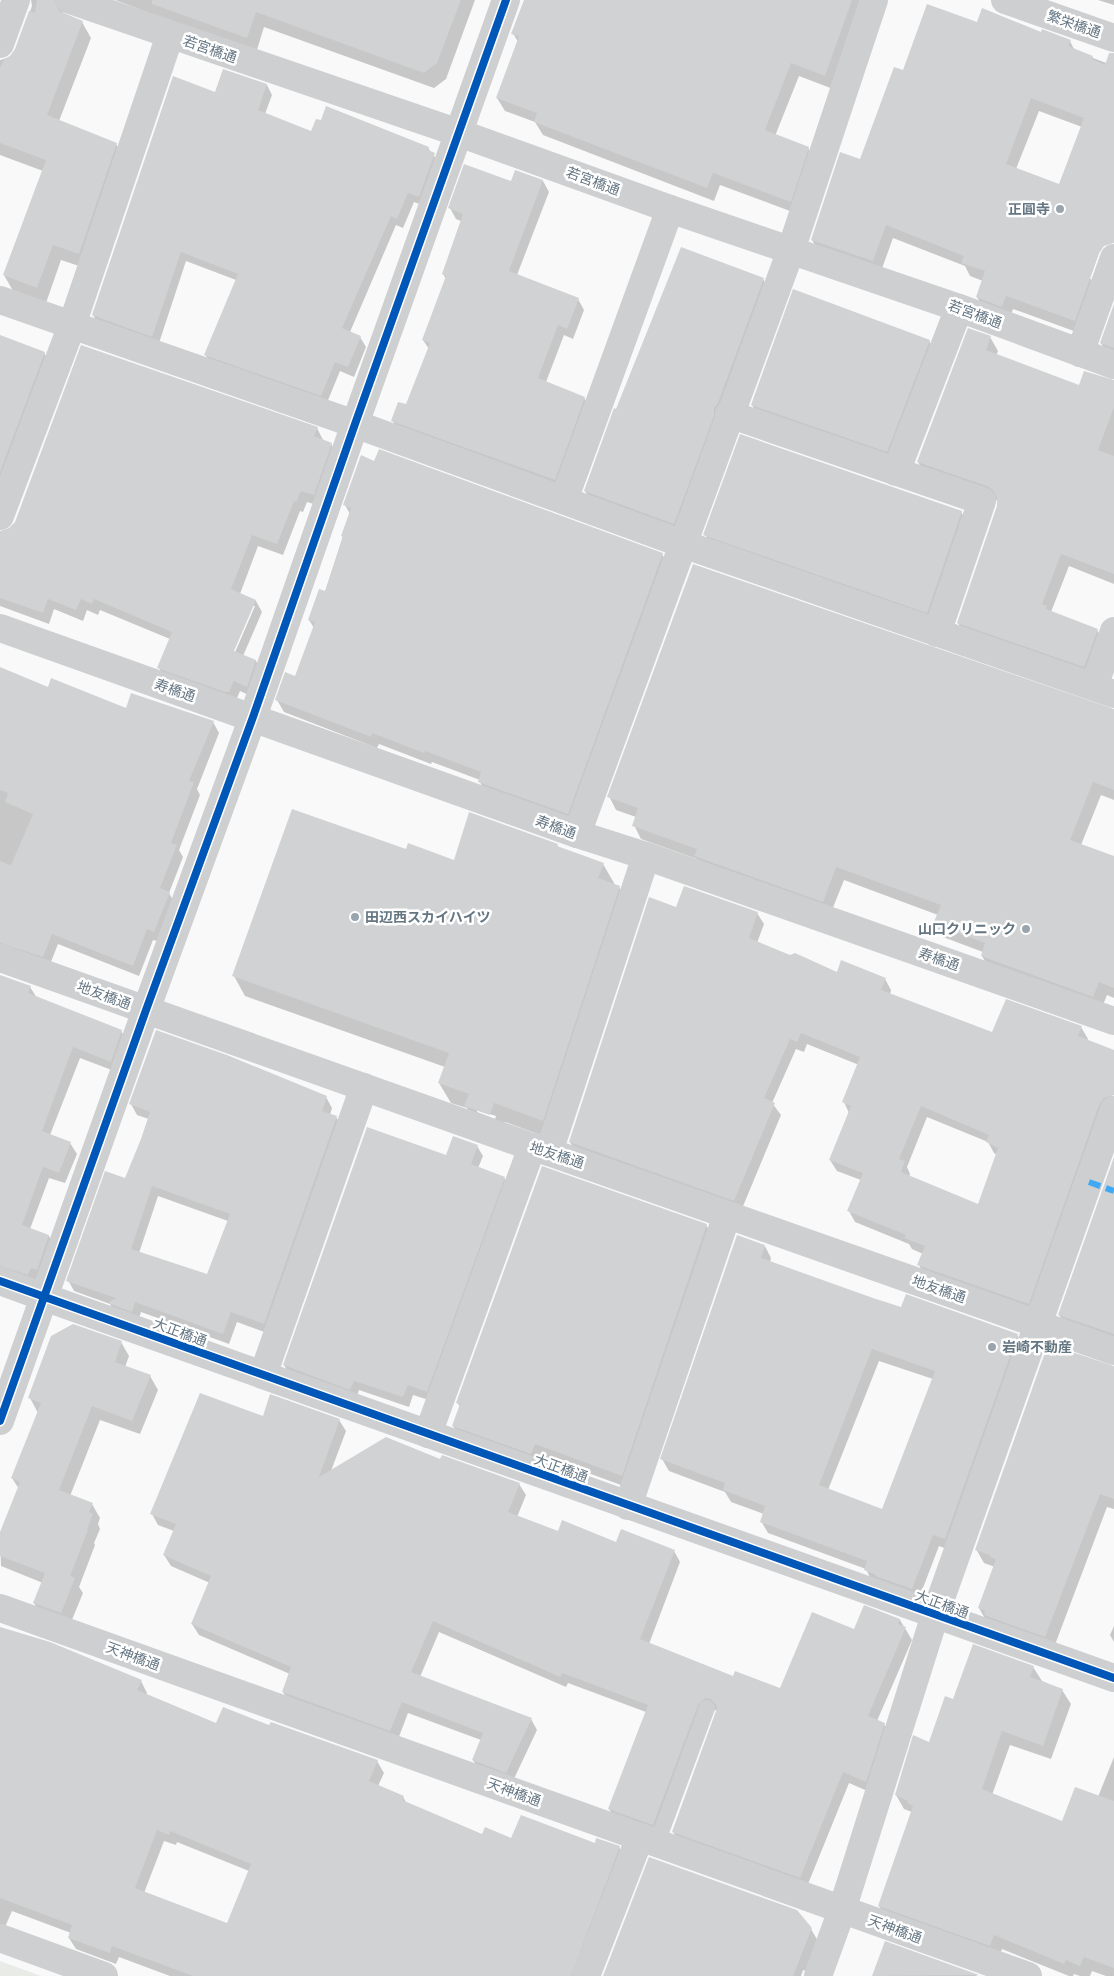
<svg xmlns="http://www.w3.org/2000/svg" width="1114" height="1976" viewBox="0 0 1114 1976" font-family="'Asap Condensed','Noto Sans JP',sans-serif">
<rect width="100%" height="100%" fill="#f9f9f9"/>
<path fill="#e8ebe6" d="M0,1961L41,1976H0Z"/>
<g fill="#0003" fill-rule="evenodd">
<path d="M31,0H76L63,12V15L82,22L91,38L59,121L116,144L125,160L88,269L61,260L46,303L13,291L4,275L43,171L0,155V60L10,57L16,50L32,6Z"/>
<path d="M115,0H475L446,79L434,88L264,27L256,53Z"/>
<path d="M525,0H874L833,89L799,76L775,136L808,148L816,161L798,214L720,185L714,201L543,135L535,122L505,111L497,98L518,42L513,33Z"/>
<path d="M1098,0H1114V5Z"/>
<path d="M977,24L1042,33L1070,41L1075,51L1114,66V211L1090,278L1098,291L1082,334L1013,309L1009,320L985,311L977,297L983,281L970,276L965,266L893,238L880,274L820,253L812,240L860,160L903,72ZM1039,111L1082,127L1060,186L1016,169Z"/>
<path d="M267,85L272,95L265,114L312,133L428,148L440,164L425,206L414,202L403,228L396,225L350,332L360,337L366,347L354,377L340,371L326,405L211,364L205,354L236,280L186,261L158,346L99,325L93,315L216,93Z"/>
<path d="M516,171L543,181L549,192L517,275L578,299L584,310L573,339L564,335L546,382L584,398L590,408L560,490L399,431L392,420L407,406L429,349L423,340L446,279L443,274L461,221L456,219L450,208L511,183Z"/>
<path d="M763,279L770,291L680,535L592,502L585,491L616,410Z"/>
<path d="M1114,308V358L1109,357L1101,343Z"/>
<path d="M0,336L44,353L51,364L0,499Z"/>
<path d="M990,337L998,351L996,356L1080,387L1114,381V584L1069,566L1051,612L1097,630L1105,644L1092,680L966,636L958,623L998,506V501L926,475L918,462Z"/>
<path d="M929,341L934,349L892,460L757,413L752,405Z"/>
<path d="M317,428L323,440L331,444L338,456L320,506L307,502L303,512L300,511L283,555L258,546L240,594L256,601L262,612L243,656L256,661L262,672L253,697L240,691L235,703L165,679L159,668L170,639L100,610L98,615L87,610L83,621L54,609L49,624L0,606V532ZM252,606H255L233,657L231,656Z"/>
<path d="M345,505L662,554L669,566L574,825L486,794L480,782V780L432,762L431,764L379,744L377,748L284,712L277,700L296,677L314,628L309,620L325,592L350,514Z"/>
<path d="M961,512L969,525L935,625L712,547L705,534Z"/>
<path d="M0,669L48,689L127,709L213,722L219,733L197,789L200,795L179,850L183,857L169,893L175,904L161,942L153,940L139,976L58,944L49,967L0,948Z"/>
<path d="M1114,710V800L1101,795L1081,845L1114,857V998L1107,995L1101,1010L990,970L982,956L983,952L943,937L935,924L938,915L844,880L830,915L703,870L697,859L641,839L634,825L636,817L616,810L609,796Z"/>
<path d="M557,845L559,848L603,864L614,883V885L619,887L630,907L554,1140L505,1122L500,1134L477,1126L467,1108L451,1103L439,1083L445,1067L245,996L234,976L407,851L455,861ZM477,1110L496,1116L495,1119L477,1112Z"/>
<path d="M677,909L757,913L764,924L757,943L837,974L885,979L891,990L890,994L993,1033L1081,1027L1088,1039L1087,1041L1114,1051V1091L1097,1135L1035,1315L925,1276L919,1265L923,1254L912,1249L909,1244L855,1222L849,1211L861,1180L837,1171L830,1160L849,1113L844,1102L859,1065L807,1044L804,1052L796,1049L772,1103L781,1115L741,1211L576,1153L570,1142ZM927,1117L988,1142L994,1153L997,1155L978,1206L909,1177L910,1174L907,1167Z"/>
<path d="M0,976L30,987L37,998L121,1031L128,1042L117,1072L80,1058L50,1135L70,1143L77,1154L65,1183L49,1178L30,1229L49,1236L55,1248L35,1285L0,1276Z"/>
<path d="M326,1097L332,1108L330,1115L336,1117L343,1128L270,1334L237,1322L229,1344L141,1312L138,1322L116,1314L110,1304L74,1291L68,1280L126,1179L149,1119L137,1115L131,1104ZM158,1196L228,1221L208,1276L139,1253Z"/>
<path d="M477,1146L483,1156L478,1168L504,1178L510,1188L432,1401L413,1395L409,1407L359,1390L356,1399L290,1375L284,1365L446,1157Z"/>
<path d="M1114,1161V1345L1067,1328L1059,1315Z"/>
<path d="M706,1225L714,1238L629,1488L542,1456L538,1466L461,1438L453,1426L460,1407L457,1402Z"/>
<path d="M765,1246L771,1258L770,1262L901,1309L1017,1335L1024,1347L952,1551L939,1546L918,1601L872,1582L866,1569L768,1533L761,1521L764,1514L731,1502L725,1492L669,1471L662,1459ZM879,1361L933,1379L882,1511L828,1490Z"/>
<path d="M121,1342L129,1356L125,1367L150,1376L158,1390L140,1434L100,1420L70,1496L92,1504L100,1518L98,1524L100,1529L94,1543L95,1545L79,1587L83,1593L69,1627L42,1617L34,1603L43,1583L1,1566L0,1536L19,1489L12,1478L38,1413L30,1398Z"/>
<path d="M1114,1367V1509L1107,1507L1053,1650L987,1622L979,1608L995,1567L984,1563L976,1549Z"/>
<path d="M263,1417L339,1420L346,1431L331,1471L441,1460L519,1484L526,1495L517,1517L558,1532L616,1543L674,1551L680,1562L649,1644L733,1678L781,1690L855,1631L900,1620L912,1640L877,1721L884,1724L890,1736L872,1793L849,1783L806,1889L680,1843L673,1832L717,1710L707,1711L659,1836L616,1820L609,1809L646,1712L568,1683L566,1687L439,1632L420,1677L531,1719L537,1730L512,1783L480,1772L473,1760L481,1740L408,1713L397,1742L290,1704L283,1692L290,1674L199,1635L192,1624L210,1583L171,1566L164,1555L174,1531L158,1525L152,1514Z"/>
<path d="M1114,1626V1642L1110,1635Z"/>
<path d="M0,1628L141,1681L147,1693L146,1696L217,1725L270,1727L377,1761L384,1773L378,1786L403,1797L407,1804L483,1836L619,1847L625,1859L580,1976H170L119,1957L116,1964L76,1949L69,1938L71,1933L12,1911L5,1927L0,1925ZM164,1841L176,1845L177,1842L249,1871L228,1925L144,1893Z"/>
<path d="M1033,1667L1042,1681L1062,1690L1071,1704L1051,1759L1010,1745L992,1795L1062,1823L1098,1797L1114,1757V1976H1106L1092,1971L1090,1976H1080L1074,1974L1073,1976H1069L1002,1949L998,1959L887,1920L879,1906L912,1812L904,1809L896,1795L930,1744L954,1701Z"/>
<path d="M811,1929L818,1941L806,1971L803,1970L801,1976H604Z"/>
<path d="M885,1943L978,1976H874Z"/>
</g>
<g fill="#d0d2d3" fill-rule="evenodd">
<path d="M37,0H55L59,11L83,21L47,115L117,143L79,254L53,245L37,288L3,275L46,160L0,143V68L4,59L10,56L15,49L29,11L35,13Z"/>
<path d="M152,0H461L437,63L424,73L256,12L247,38L152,4Z"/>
<path d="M524,0H852L825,76L791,63L765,130L809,147L791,202L713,173L707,188L534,122L537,113L496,98L519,36L511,34Z"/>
<path d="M927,4L977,22L982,8L1041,32L1042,29L1071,40L1068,46L1093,56L1092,59L1105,65L1109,53H1114V243L1104,246L1099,253L1075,321L1006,296L1002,307L976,297L985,271L961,263L964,256L886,225L873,261L811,240L840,152L860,159L894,67L903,70ZM1031,98L1084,118L1059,184L1006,164Z"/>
<path d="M223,69L267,84L258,110L311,131L316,119L321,120L326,106L429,147L428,150L435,153L419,197L408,193L397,219L391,216L342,328L361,336L348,367L335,362L321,396L204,355L238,274L181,252L152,337L92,315L173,76L215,92Z"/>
<path d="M464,164L511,181L515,170L543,180L509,271L579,298L567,329L558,325L538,378L585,397L555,480L391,421L398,402L406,404L430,343L422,340L446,276L442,274L463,214L448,208Z"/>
<path d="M681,247L764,278L718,403L714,408V416L674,524L584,491L614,408L616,409Z"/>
<path d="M793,289L930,340L887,452L751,405Z"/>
<path d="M1114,304V348L1100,343Z"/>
<path d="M968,328L991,336L986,350L1079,385L1084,371L1114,380V407L1098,450L1114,456V574L1061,554L1042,604L1047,606L1046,609L1098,629L1084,667L957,623L997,506V498L993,490L987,486L917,462Z"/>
<path d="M0,335L45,352L0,472Z"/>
<path d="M81,345L318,427L314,436L332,443L314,495L301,491L296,502L294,501L277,544L252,535L231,589L256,600L234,651L256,660L247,687L234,681L229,692H225L157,668L172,632L94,599L92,604L81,599L76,610L48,599L43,613L0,598V531L9,528L15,522Z"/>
<path d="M740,434L962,511L927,613L703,535Z"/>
<path d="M379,449L663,553L568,814L478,782L481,772L425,751L424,753L372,733L371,737L275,700L285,672L295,676L315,622L308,620L319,589L325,591L343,537L341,536L351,508L343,505L361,455L374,461Z"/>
<path d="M693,564L1114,709V790L1093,782L1070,840L1114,856V988L1099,982L1093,997L981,956L985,943L933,924L941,905L836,867L823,902L694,856L697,849L632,826L638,808L607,797Z"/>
<path d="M0,667L48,687L51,678L126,708L131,693L214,721L189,781L194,782L171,843L177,845L160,888L170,892L154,932L147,929L133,966L52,934L43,957L0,943V861L10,865L12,863L33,814L5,802L8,793L0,790Z"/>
<path d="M292,809L406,849L408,843L454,860L469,812L558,844L557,846L604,863L598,878L620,886L543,1121L494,1103L490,1115L464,1106L469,1094L438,1083L449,1053L232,976Z"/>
<path d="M684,886L758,912L749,938L790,955L795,953L837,972L841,960L886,978L881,990L992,1032L1006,999L1082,1026L1078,1036L1114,1050V1095L1104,1098L1099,1105L1029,1304L917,1265L925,1246L904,1238L906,1235L847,1211L863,1173L829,1160L851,1106L842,1102L860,1057L801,1033L797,1042L790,1039L764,1098L775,1103L734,1201L569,1142L649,897L676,907ZM921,1106L989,1135L986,1142L998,1148L978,1204L901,1172L905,1161L899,1159Z"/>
<path d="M0,975L31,986L28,993L122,1030L111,1062L73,1047L42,1131L71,1142L59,1173L43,1167L22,1225L49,1235L37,1270L31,1268L28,1275L0,1266Z"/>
<path d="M156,1030L227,1055L327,1096L322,1111L337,1116L264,1324L231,1312L223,1334L135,1302L132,1312L108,1303L116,1298L66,1281L105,1171L125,1178L141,1139L150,1112L129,1104ZM152,1186L230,1214L207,1274L131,1249Z"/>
<path d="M367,1127L446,1155L453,1136L478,1145L471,1164L505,1177L427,1392L408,1385L403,1397L354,1381L350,1390L283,1365Z"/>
<path d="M1114,1157V1334L1058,1315Z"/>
<path d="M542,1166L707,1224L622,1476L535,1444L531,1454L452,1426L460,1404L456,1403Z"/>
<path d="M737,1235L765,1245L761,1258L873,1298L901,1307L906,1294L1018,1334L945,1539L933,1535L912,1589L875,1576L876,1575L864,1570L867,1561L760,1522L765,1506L723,1490L725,1483L660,1459ZM872,1349L935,1371L882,1509L819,1485Z"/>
<path d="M73,1324L122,1341L115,1362L151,1375L132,1421L92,1406L59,1490L93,1503L89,1512L93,1514L87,1529L88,1530L70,1576L75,1578L61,1613L33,1603L45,1573L0,1556V1532L20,1482L11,1478L41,1403L28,1398L51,1336Z"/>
<path d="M1048,1344L1114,1366V1499L1100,1494L1045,1637L984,1615L985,1611L978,1608L996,1559L990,1557V1555L975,1550Z"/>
<path d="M200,1393L263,1416L270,1394L340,1419L319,1477L386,1437L440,1459L442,1455L520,1483L508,1512L558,1531L562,1520L616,1542L621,1529L675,1550L640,1639L733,1676L735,1671L780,1688L812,1612L854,1629L864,1605L900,1619L898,1624L906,1627L868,1716L885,1723L866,1782L843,1772L800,1878L672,1832L716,1711L717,1706L711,1699L705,1698L698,1705L653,1825L608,1809L648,1705L562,1673L560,1677L433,1621L411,1672L532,1718L506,1773L472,1760L483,1733L402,1702L390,1731L282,1692L291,1667L191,1624L211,1576L163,1555L176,1524L150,1514Z"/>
<path d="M0,1627L50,1642L142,1680L137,1690L216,1723L223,1707L269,1725L271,1722L378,1760L369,1781L404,1796L402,1800L482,1834L485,1827L511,1838L521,1815L595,1843L596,1838L620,1846L571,1976H193L112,1946L110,1953L68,1938L72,1925L0,1898ZM157,1830L169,1835L170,1831L251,1864L227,1923L135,1888Z"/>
<path d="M973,1644L1034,1666L1030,1677L1063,1689L1043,1746L1002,1731L982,1789L1062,1821L1075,1787L1114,1801V1968L1084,1957L1080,1966L1066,1960L1064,1964L994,1935L990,1946L878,1906L913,1806L907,1803L908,1801L895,1795L913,1735L929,1742L945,1696L953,1699Z"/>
<path d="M649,1857L797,1910L812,1928L793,1976H603Z"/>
<path d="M885,1941L979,1975L872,1976Z"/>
</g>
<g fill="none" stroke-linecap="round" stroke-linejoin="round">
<path stroke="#cecfd0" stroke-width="16" d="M657,1843L707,1708"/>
<g stroke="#cecfd0" stroke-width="28">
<path d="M70,0L459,133L670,209L959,308L1114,365"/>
<path d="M1005,0L1114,38"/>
<path d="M0,44L16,0"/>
<path d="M0,300L355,424L683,544L1114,694"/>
<path d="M1080,353L1114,258"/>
<path d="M729,414L982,501L937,633"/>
<path d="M896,472L959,308"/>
<path d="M564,500L670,209"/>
<path d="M0,516L72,325L170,35"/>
<path d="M0,628L577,834L646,856L1114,1021"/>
<path d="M1094,686L1114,631"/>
<path d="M577,834L791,250L874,0"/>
<path d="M0,958L532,1147L549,1152L1114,1351"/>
<path d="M549,1152L646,856"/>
<path d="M0,1281L44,1297"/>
<path d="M263,1375L364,1087"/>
<path d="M0,1421L146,1010L253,717L355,424L506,0"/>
<path d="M428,1434L532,1147"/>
<path d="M628,1506L727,1215"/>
<path d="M0,1608L1028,1976"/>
<path d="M0,1938L104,1976"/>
<path d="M586,1976L640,1837"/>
<path d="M818,1976L842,1910L935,1615L1114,1110"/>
</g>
<path stroke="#cecfd0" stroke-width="28" d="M44,1297L1114,1678"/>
<path stroke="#3fa9f5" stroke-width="6" stroke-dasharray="12 6" stroke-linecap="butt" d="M1089,1182L1114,1191"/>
<defs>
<g id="cycleway">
<path d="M0,1281L1114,1678"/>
<path d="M0,1421L146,1010L253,717L355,424L506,0"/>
</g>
</defs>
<use href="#cycleway" stroke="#fff" stroke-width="11"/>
<use href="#cycleway" stroke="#0057b8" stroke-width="8"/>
</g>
<g fill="#99a4ac" stroke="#fff" stroke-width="2">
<circle cx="1060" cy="209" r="5"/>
<circle cx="355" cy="917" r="5"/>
<circle cx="1026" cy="929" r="5"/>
<circle cx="992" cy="1347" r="5"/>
</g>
<g text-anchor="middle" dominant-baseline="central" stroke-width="5" stroke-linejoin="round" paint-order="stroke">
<g font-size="14" fill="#657683" stroke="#fff">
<text transform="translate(1074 24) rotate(19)">繁栄橋通</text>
<text transform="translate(210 49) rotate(19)">若宮橋通</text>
<text transform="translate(593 181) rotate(20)">若宮橋通</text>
<text transform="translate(975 314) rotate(20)">若宮橋通</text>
<text transform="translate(175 690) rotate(19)">寿橋通</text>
<text transform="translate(556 827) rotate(20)">寿橋通</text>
<text transform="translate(939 959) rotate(19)">寿橋通</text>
<text transform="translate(104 995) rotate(20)">地友橋通</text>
<text transform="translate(557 1155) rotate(18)">地友橋通</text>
<text transform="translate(939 1289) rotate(19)">地友橋通</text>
<text transform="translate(180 1332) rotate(20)">大正橋通</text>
<text transform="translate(561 1468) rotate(20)">大正橋通</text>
<text transform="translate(942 1604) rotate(20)">大正橋通</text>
<text transform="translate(133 1656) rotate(20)">天神橋通</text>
<text transform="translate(514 1792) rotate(20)">天神橋通</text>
<text transform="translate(895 1929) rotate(20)">天神橋通</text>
</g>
<g font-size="14" font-weight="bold" fill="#657683" stroke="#fff" text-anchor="end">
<text x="1050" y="209">正圓寺</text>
<text x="365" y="917" text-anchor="start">田辺西スカイハイツ</text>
<text x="1016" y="929">山口クリニック</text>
<text x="1002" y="1347" text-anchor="start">岩崎不動産</text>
</g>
</g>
</svg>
